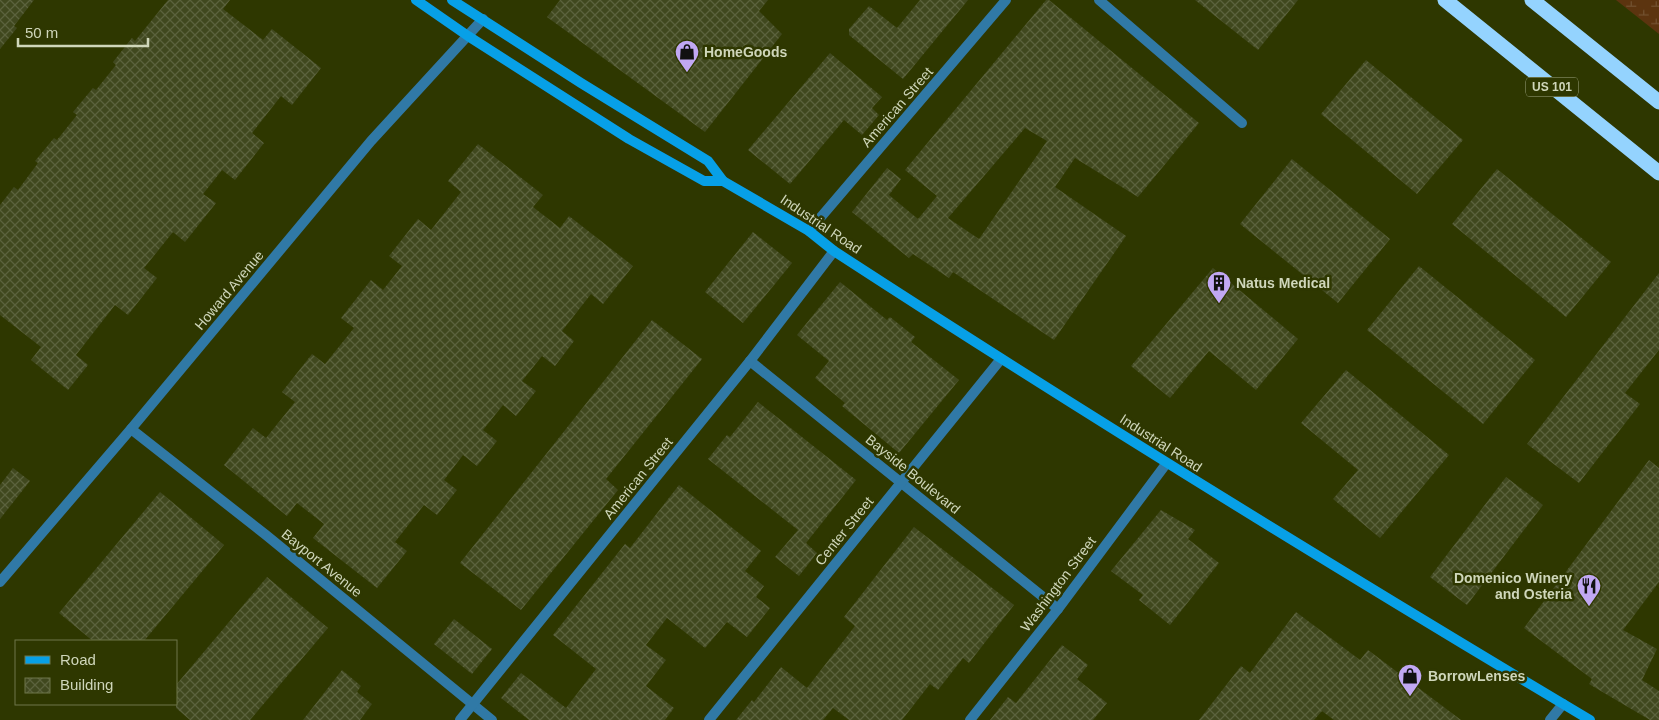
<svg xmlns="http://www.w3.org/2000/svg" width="1659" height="720" viewBox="0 0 1659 720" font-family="Arial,sans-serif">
<defs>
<pattern id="wetland-marsh" width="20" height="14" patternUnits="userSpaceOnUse" patternTransform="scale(1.25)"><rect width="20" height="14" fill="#5c340f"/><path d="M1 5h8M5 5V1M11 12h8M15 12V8" fill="none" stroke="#725130"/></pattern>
<pattern id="building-cross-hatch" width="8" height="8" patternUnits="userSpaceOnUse" patternTransform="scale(1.25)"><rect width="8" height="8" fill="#40481e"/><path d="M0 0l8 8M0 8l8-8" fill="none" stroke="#5b623d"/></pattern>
</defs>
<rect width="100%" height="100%" fill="#2e3700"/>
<path fill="url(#wetland-marsh)" d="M1616,0H1659V34Z"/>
<g fill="url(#building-cross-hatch)" fill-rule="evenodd">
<path d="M0,0H34L14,26L17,28L0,49Z"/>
<path d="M168,0H230L223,9L263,40L272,29L321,68L292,105L281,96L252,133L264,143L235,180L222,170L203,194L216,203L185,242L173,232L144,268L157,278L128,315L115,305L76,355L88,365L68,390L31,360L41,347L0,315V205L14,187L18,190L38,163L35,161L54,138L57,140L77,115L73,112L93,88L96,90L116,65L113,62L132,38L135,41Z"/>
<path d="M560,0H768L759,11L782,34L705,132L547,17Z"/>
<path d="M920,0H968L903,79L849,35V29L869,6L897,28Z"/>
<path d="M1046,0H1049L1199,123L1138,197L1075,158L1055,187L1126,236L1054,340L953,272L949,278L913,254L909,258L852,212L887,168L901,179L889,195L918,219L937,196L905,170ZM1025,128L1047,141L979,239L948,218Z"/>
<path d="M1195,0H1298L1258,50Z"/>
<path d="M830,53L882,97L872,108L879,115L862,135L844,120L790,184L748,150Z"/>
<path d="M1366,60L1463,140L1417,194L1321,114Z"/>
<path d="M478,144L543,195L533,207L560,228L569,216L633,266L603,304L591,294L562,331L574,341L555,366L542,356L522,381L536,391L516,416L503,405L483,430L497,441L477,466L463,455L444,480L457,490L437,515L424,505L395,542L407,551L377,588L313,538L324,524L297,503L287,516L224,465L253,428L266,438L295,402L282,392L312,354L325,364L354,328L341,318L371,280L383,290L402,266L389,256L418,219L431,230L461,192L448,181Z"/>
<path d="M1292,159L1390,239L1338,303L1240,224Z"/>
<path d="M1497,169L1611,262L1566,317L1452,224Z"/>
<path d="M753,232L792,263L743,323L705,292Z"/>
<path d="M1419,266L1535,360L1483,424L1367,330Z"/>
<path d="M1213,268L1298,339L1256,390L1209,351L1170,398L1131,366Z"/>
<path d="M1659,273V350L1625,393L1640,404L1579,483L1527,444Z"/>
<path d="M840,282L887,320L890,317L915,337L911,342L959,380L899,453L842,406L845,403L815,378L829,361L797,335Z"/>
<path d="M652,320L702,359L606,479L618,490L521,610L460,563Z"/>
<path d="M1346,370L1449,455L1380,538L1333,499L1358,470L1301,423Z"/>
<path d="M758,402L856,480L806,543L817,553L799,576L775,557L798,530L708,459L727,435L730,437Z"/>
<path d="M1649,460L1659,468V582L1623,630L1657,649L1642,680L1659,691V720H1650L1589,684L1592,679L1524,628Z"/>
<path d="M13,468L30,481L0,519V485Z"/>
<path d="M1506,477L1543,505L1467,605L1430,577Z"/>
<path d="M679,485L761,551L745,571L764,586L756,597L770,608L747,637L727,622L705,648L667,618L646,645L666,660L646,686L674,708L665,720H529L501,698L521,673L566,708L596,669L553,635L625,544L630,548Z"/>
<path d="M160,492L224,545L144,641H93L59,613Z"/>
<path d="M1161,510L1195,530L1188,539L1219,563L1170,625L1139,600L1143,595L1111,571Z"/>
<path d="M914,527L1014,605L969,663L963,658L938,690L930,684L902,720H849L833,708L823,720H736L752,700L754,702L781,667L807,688L855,626L844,617Z"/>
<path d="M267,577L328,628L250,720H190L176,708V685Z"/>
<path d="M1296,612L1360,660L1368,650L1461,720H1334L1322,711L1314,720H1199L1241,666L1250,673Z"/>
<path d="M454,619L492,649L472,674L434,644Z"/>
<path d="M1062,645L1088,665L1077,679L1107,703L1093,720H990L1008,697L1016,703Z"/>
<path d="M342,670L361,686L357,692L372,704L360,720H303Z"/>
</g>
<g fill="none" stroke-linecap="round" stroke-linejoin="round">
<g stroke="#3079a6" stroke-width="10">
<path d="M1099,0L1242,123"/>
<path d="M809,231L1006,0"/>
<path d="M750,361L1058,609"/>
<path d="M131,429L266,535L492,720"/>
<path d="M460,720L750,361L834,251"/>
<path d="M709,720L1001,359"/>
<path d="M970,720L1058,609L1166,464"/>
<path d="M1550,720L1563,704"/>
</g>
<path stroke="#3079a6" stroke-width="10" d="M0,582L131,429L371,141L483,19"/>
<g stroke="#07a0e7" stroke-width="10">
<path d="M416,0L468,36L629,139L704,181H723"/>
<path d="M452,0L581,83L708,161L723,181L809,231L834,251C1083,413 1335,568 1590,720"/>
</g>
<g stroke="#94d3fe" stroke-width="15">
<path d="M1445,0L1659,173"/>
<path d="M1532,0L1659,102"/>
</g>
</g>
<defs>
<symbol id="shop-pin" viewBox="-11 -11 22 30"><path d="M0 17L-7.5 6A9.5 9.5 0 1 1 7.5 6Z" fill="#c1a8f3" stroke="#2e3700"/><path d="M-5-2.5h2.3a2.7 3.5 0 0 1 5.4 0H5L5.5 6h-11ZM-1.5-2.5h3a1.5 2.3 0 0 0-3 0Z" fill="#111"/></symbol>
<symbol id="building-pin" viewBox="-11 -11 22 30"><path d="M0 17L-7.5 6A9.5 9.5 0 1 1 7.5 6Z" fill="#c1a8f3" stroke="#2e3700"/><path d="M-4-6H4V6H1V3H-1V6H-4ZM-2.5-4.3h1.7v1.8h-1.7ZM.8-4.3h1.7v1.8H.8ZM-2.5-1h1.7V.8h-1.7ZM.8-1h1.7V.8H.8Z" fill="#111"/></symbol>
<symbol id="restaurant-pin" viewBox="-11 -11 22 30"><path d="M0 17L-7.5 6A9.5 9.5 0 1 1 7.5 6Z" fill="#c1a8f3" stroke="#2e3700"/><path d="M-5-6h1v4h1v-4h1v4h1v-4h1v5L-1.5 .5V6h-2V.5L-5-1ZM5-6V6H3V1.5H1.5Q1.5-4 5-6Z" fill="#111"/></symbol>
</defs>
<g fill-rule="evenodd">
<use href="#shop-pin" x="673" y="38" width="28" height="38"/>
<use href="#building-pin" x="1205" y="269" width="28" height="38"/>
<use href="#restaurant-pin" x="1575" y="572" width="28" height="38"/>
<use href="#shop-pin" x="1396" y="662" width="28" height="38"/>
</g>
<g text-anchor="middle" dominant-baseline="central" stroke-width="5" stroke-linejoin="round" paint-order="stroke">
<rect fill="#2e3700" stroke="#9fa682" stroke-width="1" x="1526" y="77.5" width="52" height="19" rx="4"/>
<g font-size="12" font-weight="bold" fill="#cfd6ba">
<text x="1552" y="87">US 101</text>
</g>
<g font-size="14" font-weight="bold" fill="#cfd6ba" stroke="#2e3700" text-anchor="start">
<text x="704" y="52">HomeGoods</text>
<text x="1236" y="283">Natus Medical</text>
<text x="1572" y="578" text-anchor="end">Domenico Winery<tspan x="1572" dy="16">and Osteria</tspan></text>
<text x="1428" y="676">BorrowLenses</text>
</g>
<g font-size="14" fill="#cfd6ba" stroke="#2e3700">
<text transform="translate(897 107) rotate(-49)">American Street</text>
<text transform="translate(821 224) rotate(34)">Industrial Road</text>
<text transform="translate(229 290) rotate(-50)">Howard Avenue</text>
<text transform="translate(1161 443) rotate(33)">Industrial Road</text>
<text transform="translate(913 474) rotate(39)">Bayside Boulevard</text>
<text transform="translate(638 478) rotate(-51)">American Street</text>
<text transform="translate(844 531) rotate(-51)">Center Street</text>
<text transform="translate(322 563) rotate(39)">Bayport Avenue</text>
<text transform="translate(1058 584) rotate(-53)">Washington Street</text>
</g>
</g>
<rect x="15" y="640" width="162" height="65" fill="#2e3700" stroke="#6e774a"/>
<rect x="25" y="656" width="25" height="8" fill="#07a0e7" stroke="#6e774a"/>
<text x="60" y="665" font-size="15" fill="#cfd6ba">Road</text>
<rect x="25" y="678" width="25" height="15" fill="url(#building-cross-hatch)" stroke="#6e774a"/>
<text x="60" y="690" font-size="15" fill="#cfd6ba">Building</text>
<path d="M18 38v8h130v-8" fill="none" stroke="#cfd6ba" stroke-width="2.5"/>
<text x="25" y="38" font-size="15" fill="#cfd6ba" stroke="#2e3700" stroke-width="4" paint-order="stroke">50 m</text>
</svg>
